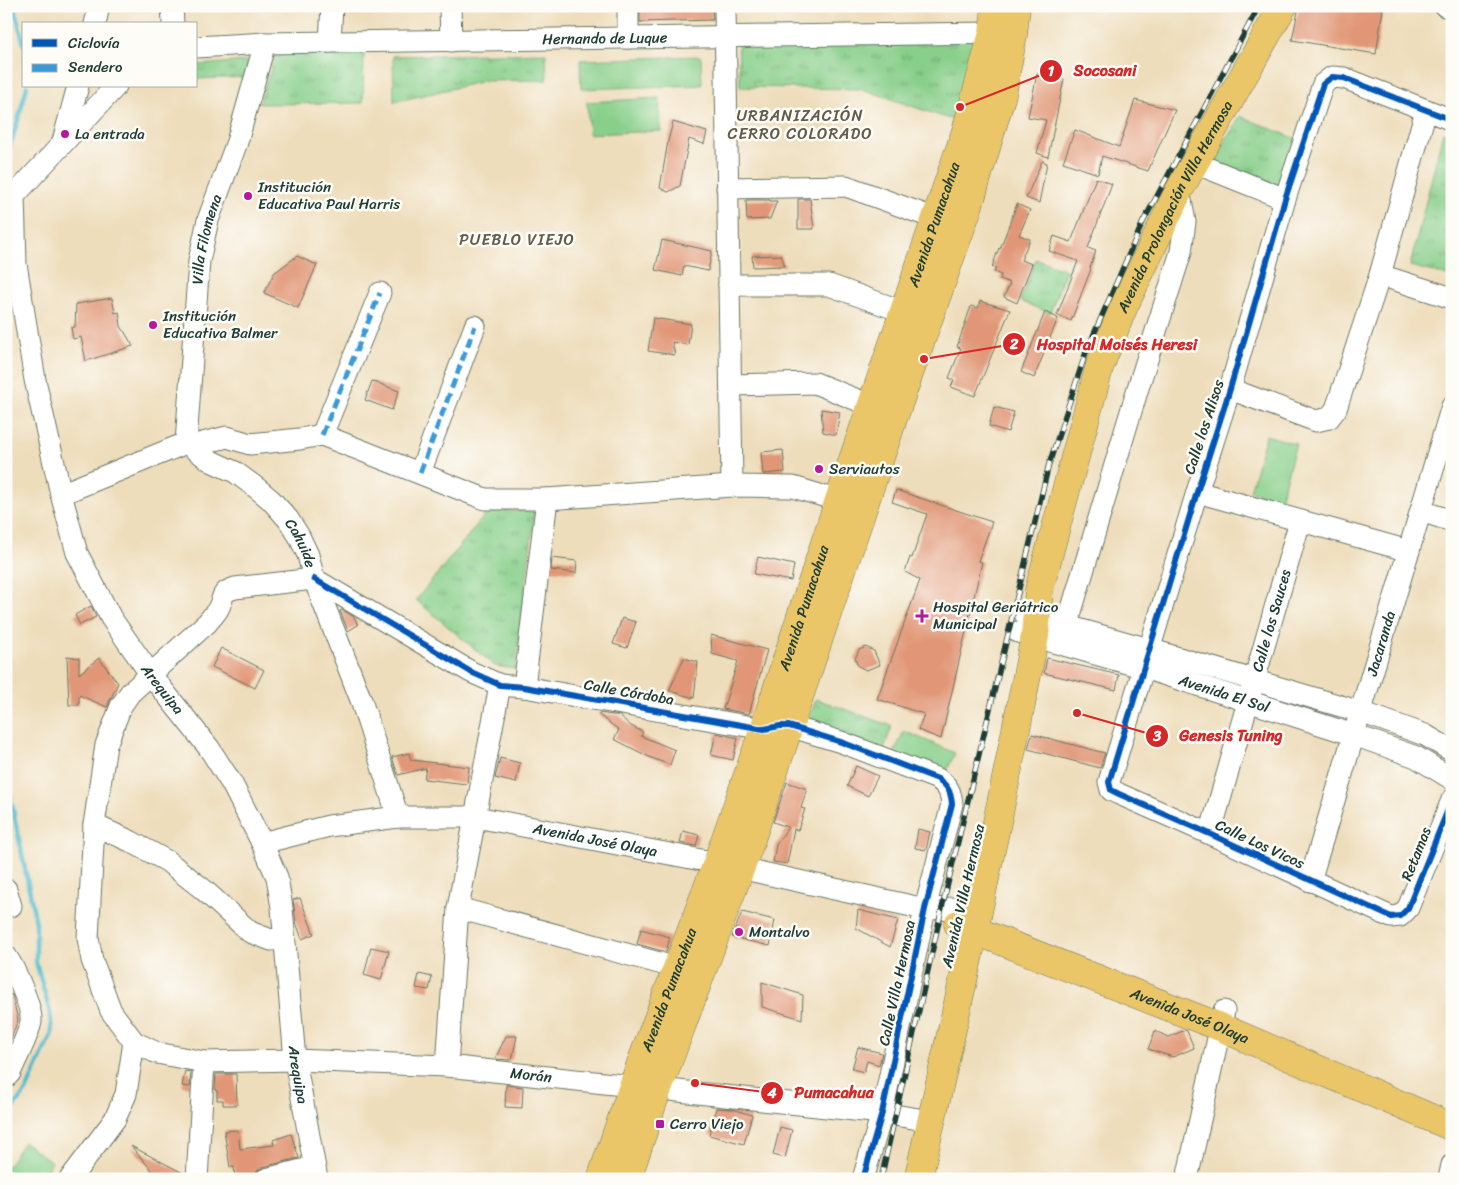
<svg xmlns="http://www.w3.org/2000/svg" width="1458" height="1185" viewBox="0 0 1458 1185" font-family="Sriracha,sans-serif">
<defs>
<pattern id="park-tufts" width="24" height="20" patternUnits="userSpaceOnUse" patternTransform="scale(1.25)"><rect width="24" height="20" fill="#88cf8a"/><path d="M3 7l-1-3M5 7V3M7 7l1-3M15 17l-1-3M17 17v-4M19 17l1-3" fill="none" stroke="#6fa972"/></pattern>
</defs>
<rect width="100%" height="100%" fill="#fdfcf7"/>
<filter id="ink" filterUnits="userSpaceOnUse"><feTurbulence type="fractalNoise" baseFrequency=".02" numOctaves="2"/><feDisplacementMap in="SourceGraphic" scale="10" xChannelSelector="R" yChannelSelector="G"/><feConvolveMatrix kernelMatrix="1 2 1 2 8 2 1 2 1" color-interpolation-filters="sRGB"/></filter>
<filter id="wash" filterUnits="userSpaceOnUse"><feTurbulence type="fractalNoise" baseFrequency=".0096" numOctaves="4" result="noise"/><feDisplacementMap in="SourceGraphic" scale="20" xChannelSelector="R" yChannelSelector="G"/><feGaussianBlur stdDeviation="1.12" result="paint"/><feColorMatrix in="noise" values="0 0 0 0 0 0 0 0 0 0 0 0 0 0 0 0 0 1.4 0 .05"/><feComposite in="paint" operator="in"/></filter>
<g filter="url(#wash)">
<rect width="100%" height="100%" fill="#edb"/>
<g fill="url(#park-tufts)" stroke="#54865f">
<path d="M977,39L955,121L862,89L740,87L738,42Z"/>
<path d="M277,51L364,52L363,103L259,104Z"/>
<path d="M546,53L547,80L484,81L394,102L393,56Z"/>
<path d="M247,61L248,77L196,79V65Z"/>
<path d="M1240,116L1299,140L1285,194L1213,162Z"/>
<path d="M1443,132L1452,136V277L1410,266Z"/>
<path d="M1036,259L1066,270L1050,313L1020,301Z"/>
<path d="M489,510L535,512L515,669L495,666L416,600Z"/>
<path d="M816,699L892,726L883,751L807,724Z"/>
</g>
<g fill="#88cf8a" stroke="#54865f">
<path d="M701,56L702,85L581,89L580,60Z"/>
<path d="M659,98L661,131L589,134L587,102Z"/>
<path d="M1266,435L1296,444L1280,500L1250,491Z"/>
<path d="M904,731L955,753L945,775L894,753Z"/>
<path d="M24,1142L52,1162L41,1179H6V1168Z"/>
</g>
<g fill="none" stroke-linecap="round" stroke-linejoin="round">
<g stroke="#52bbcf" stroke-width="4.5">
<path d="M14,6L24,45"/>
<path d="M6,158L19,117L27,86"/>
<path d="M6,775L36,923V962L50,1013L52,1033L26,1091L6,1117"/>
</g>
</g>
<g id="blocks">
<g fill="#e19777">
<path d="M640,6H712L713,20L640,22Z"/>
<path d="M1299,6H1365L1383,9L1376,54L1292,40Z"/>
<path d="M1037,74L1064,79L1048,157L1037,153L1046,120L1028,117Z"/>
<path d="M1135,100L1175,110L1148,171L1102,156L1098,174L1063,162L1075,130L1119,147Z"/>
<path d="M673,122L707,132L704,144L689,139L680,186L668,192L660,188L668,141Z"/>
<path d="M1042,161L1047,163L1039,203L1026,198Z"/>
<path d="M1096,178L1112,184L1088,248L1096,251L1090,268L1091,269L1071,321L1057,315L1078,261L1049,251L1054,236L1071,242Z"/>
<path d="M798,199H810L814,229H798Z"/>
<path d="M746,200H770V201H777L770,219L747,220Z"/>
<path d="M1017,204L1030,210L1019,235L1030,239L1021,260L1032,264L1017,303L1004,297L1010,283L1000,279L1001,275L994,272L996,268L992,267L999,248L1000,249Z"/>
<path d="M662,240L712,251L708,271L684,266L682,276L655,270Z"/>
<path d="M781,255L785,266L753,267L752,256Z"/>
<path d="M297,256L317,265L298,308L264,293L274,273Z"/>
<path d="M112,298L115,313L119,312L121,326L133,346L86,361L81,337L73,339L71,328L75,327L76,304Z"/>
<path d="M980,301L1010,310L975,396L951,387L954,380L949,378L961,348L957,347L971,306L978,308Z"/>
<path d="M1045,312L1058,318L1034,378L1021,372Z"/>
<path d="M653,318L691,324L688,345L672,342L675,355L648,351Z"/>
<path d="M372,381L399,391L392,410L365,400Z"/>
<path d="M994,407L1014,412L1008,432L989,426Z"/>
<path d="M821,409L840,412L836,435L823,432Z"/>
<path d="M783,450L785,472L763,474L761,452Z"/>
<path d="M896,490L992,522L978,561L982,562L941,739L918,730L924,714L877,699L920,580L905,572L910,557L912,558L927,514L892,502Z"/>
<path d="M758,557L794,565L791,581L754,574Z"/>
<path d="M552,558L577,561L576,573L551,570Z"/>
<path d="M91,606L96,617L80,625L75,615Z"/>
<path d="M342,610L354,617L358,625L348,631L340,611Z"/>
<path d="M622,618L636,622L627,648L613,644Z"/>
<path d="M711,635L767,650L749,714L723,709L738,661L712,654Z"/>
<path d="M866,647L874,651L880,665L866,670L858,666L855,659L859,650Z"/>
<path d="M221,648L264,670L255,688L212,667Z"/>
<path d="M67,656L79,658V674L99,658L118,683L107,707L79,695V705H69Z"/>
<path d="M684,658L698,662L694,698L669,691Z"/>
<path d="M1047,658L1119,675L1116,690L1044,673Z"/>
<path d="M599,713L620,716L631,726L643,732L641,736L675,750L670,765L649,757L614,739L619,730L599,715Z"/>
<path d="M716,733L738,738L733,760L711,755Z"/>
<path d="M1032,734L1105,753L1100,768L1028,749Z"/>
<path d="M409,753L411,760L469,767L467,784L424,779L426,768L398,775L392,757Z"/>
<path d="M500,758L520,763L516,783L495,778Z"/>
<path d="M856,766L878,776L868,796L847,786Z"/>
<path d="M787,782L807,789L801,808L805,809L798,830L794,829L787,864L773,862L776,845L788,827L773,822Z"/>
<path d="M918,829L930,832L926,850L915,848Z"/>
<path d="M683,831L699,835L696,846L680,843Z"/>
<path d="M300,898L314,934L302,939L296,922L293,900Z"/>
<path d="M858,910L898,920L890,947L856,928Z"/>
<path d="M742,912L775,920L770,946L732,937Z"/>
<path d="M641,929L670,937L666,952L637,944Z"/>
<path d="M371,947L389,951L381,980L364,975Z"/>
<path d="M419,974L432,977L429,990L416,988Z"/>
<path d="M762,982L803,995L802,1019L762,1007Z"/>
<path d="M6,993L12,995L18,1020L6,1051Z"/>
<path d="M1185,1030L1187,1031L1194,1048L1173,1057L1148,1049L1155,1031L1169,1037Z"/>
<path d="M506,1036H517L512,1060L495,1059Z"/>
<path d="M858,1047L882,1053L879,1065L867,1061L864,1072L852,1069Z"/>
<path d="M185,1071L191,1072L190,1087L182,1086Z"/>
<path d="M216,1074H236L237,1105H223V1100H217V1091L215,1090Z"/>
<path d="M506,1085L523,1087L522,1108L505,1107Z"/>
<path d="M716,1108L732,1109L752,1115L744,1144L709,1135Z"/>
<path d="M780,1127L792,1130L785,1158L773,1155Z"/>
<path d="M238,1130L240,1149L274,1145L273,1140L291,1134L299,1158L263,1167L258,1170L254,1175L235,1177L234,1167H230L224,1131Z"/>
<path d="M131,1146L185,1174V1179H159Z"/>
</g>
</g>
</g>
<g filter="url(#ink)">
<use href="#blocks" fill-opacity="0" stroke="#677563" stroke-width="1"/>
<g fill="none" stroke-linecap="round" stroke-linejoin="round">
<defs>
<g id="minor">
<path d="M172,6L173,24"/>
<path d="M450,6L451,41"/>
<path d="M725,6L732,486"/>
<path d="M1445,6L1452,7"/>
<path d="M95,24L99,6"/>
<path d="M628,38V6"/>
<path d="M330,42L332,6"/>
<path id="s1" d="M196,47L265,43L993,33L1008,34"/>
<path d="M1452,120L1344,78L1332,77L1323,84L1285,199L1230,389L1197,492L1109,782L1111,790L1119,794L1210,834L1391,917L1400,916L1408,908L1452,800"/>
<path d="M63,141L78,86"/>
<path d="M1195,163L1285,199"/>
<path d="M727,188L846,186L950,224"/>
<path id="s2" d="M14,196L16,264L35,380L61,494L77,553L111,618L151,675L209,748L232,784L262,843L277,877L282,908L295,1060L317,1179"/>
<path d="M14,196L116,86"/>
<path d="M1380,275L1452,298"/>
<path d="M729,285H829L904,312"/>
<path d="M731,385L815,383L872,406"/>
<path d="M1230,389L1316,421L1329,418L1336,409L1380,275L1426,110"/>
<path d="M322,435L380,293"/>
<path id="s3" d="M186,443L211,461L235,472L258,489L271,500L288,519L299,536L308,555L314,579L361,700L398,817"/>
<path id="s4" d="M186,443L199,261L208,220L237,142L265,43"/>
<path d="M191,446L227,437L250,444L300,439L322,435L485,499H547L732,486L793,487L853,505"/>
<path d="M420,473L475,326"/>
<path d="M1197,492L1409,551"/>
<path d="M61,494L186,443"/>
<path d="M1421,511L1452,521"/>
<path d="M314,579L471,672L500,685L524,687L764,729L780,726H789L841,742L938,779C948,786 951,792 952,804L925,909L882,1113L863,1179"/>
<path d="M1025,614L1149,649L1361,712L1425,735L1452,751"/>
<path d="M1067,625L1138,388L1181,252L1185,222L1179,190"/>
<path id="s5" d="M1018,632L1144,668L1354,735L1416,757L1452,779"/>
<path d="M524,687L547,499"/>
<path d="M94,825L130,841L167,861L204,890L250,932L271,940L284,938"/>
<path id="s6" d="M1210,834L1300,521"/>
<path id="s7" d="M262,843L329,826L398,817H476L717,863L925,909L959,908"/>
<path id="s8" d="M1310,881L1452,406"/>
<path d="M6,889L11,906"/>
<path d="M458,908L692,972"/>
<path d="M6,956C14,967 33,1009 31,1022C27,1039 17,1056 10,1073L6,1077"/>
<path id="s9" d="M134,1042L157,1053L204,1062L295,1060L447,1066L882,1113L931,1121"/>
<path d="M447,1066L458,908L500,685"/>
<path d="M70,1179L115,1119L126,1094L134,1042L111,1011L92,960L88,938L94,825L106,745L121,706L130,693L207,623C211,618 215,614 218,609C225,597 219,593 235,588L314,579"/>
<path d="M197,1179L204,1062"/>
<path d="M266,1179L314,1167"/>
<path d="M1187,1179L1224,1011"/>
<path d="M1449,1179L1452,1165"/>
</g>
<g id="major">
<path id="s10" d="M958,924L1220,1027L1452,1127"/>
<path id="s11" d="M601,1179L641,1063L717,863L764,729L839,500L966,131L993,33L996,6"/>
<path d="M627,1179L652,1105L748,848L894,416L968,208L1002,94L1013,35L1016,6"/>
<path id="s12" d="M918,1179L968,959L1000,808L1035,636L1039,590L1100,365L1124,306L1179,190L1283,6"/>
</g>
</defs>
<use href="#minor" stroke="#677563" stroke-width="23"/>
<use href="#major" stroke="#677563" stroke-width="29"/>
<use href="#minor" stroke="#fff" stroke-width="21"/>
<use href="#major" stroke="#eac669" stroke-width="28"/>
<defs>
<path id="rail" d="M881,1179L942,908L1049,464L1086,352L1143,222L1259,6"/>
</defs>
<use href="#rail" stroke="#1f3d34" stroke-width="5.5"/>
<use href="#rail" stroke="#fdfcf7" stroke-width="4" stroke-dasharray="11" stroke-linecap="butt"/>
<g stroke="#3a99d8" stroke-width="5" stroke-dasharray="10 5" stroke-linecap="butt">
<path d="M322,435L380,293"/>
<path d="M420,473L475,326"/>
</g>
<defs>
<g id="cycleway">
<path d="M1452,120L1344,78L1332,77L1323,84L1285,199L1230,389L1197,492L1109,782L1111,790L1119,794L1210,834L1391,917L1400,916L1408,908L1452,800"/>
<path d="M314,579L471,672L500,685L524,687L764,729L780,726H789L841,742L938,779C948,786 951,792 952,804L925,909L882,1113L863,1179"/>
</g>
</defs>
<use href="#cycleway" stroke="#fdfcf7" stroke-width="9"/>
<use href="#cycleway" stroke="#0057b8" stroke-width="6"/>
</g>
</g>
<g fill="#b5179e" stroke="#fdfcf7" stroke-width="2">
<circle cx="65" cy="134" r="5"/>
<circle cx="248" cy="196" r="5"/>
<circle cx="153" cy="325" r="5"/>
<circle cx="819" cy="469" r="5"/>
<path d="M919.5 608.5h5v5h5v5h-5v5h-5v-5h-5v-5h5z"/>
<circle cx="739" cy="932" r="5"/>
<rect x="655" y="1119" width="10" height="10" rx="2.5"/>
</g>
<g text-anchor="middle" dominant-baseline="central" stroke-width="5" stroke-linejoin="round" paint-order="stroke">
<g font-size="15" fill="#1f3d34" stroke="#fdfcf7">
<text stroke="none"><textPath href="#s1" startOffset="409">Hernando de Luque</textPath></text>
<text stroke="none"><textPath href="#s12" startOffset="1010">Avenida Prolongación Villa Hermosa</textPath></text>
<text stroke="none"><textPath href="#s11" startOffset="1011">Avenida Pumacahua</textPath></text>
<text stroke="none"><textPath href="#s4" startOffset="205">Villa Filomena</textPath></text>
<text transform="translate(1204 427) rotate(-72)">Calle los Alisos</text>
<text stroke="none"><textPath href="#s3" startOffset="156">Cahuide</textPath></text>
<text stroke="none"><textPath href="#s11" startOffset="606">Avenida Pumacahua</textPath></text>
<text stroke="none"><textPath href="#s6" startOffset="222">Calle los Sauces</textPath></text>
<text stroke="none"><textPath href="#s8" startOffset="248">Jacaranda</textPath></text>
<text stroke="none"><textPath href="#s2" startOffset="525">Arequipa</textPath></text>
<text transform="translate(629 692) rotate(10)">Calle Córdoba</text>
<text stroke="none"><textPath href="#s5" startOffset="215">Avenida El Sol</textPath></text>
<text stroke="none"><textPath href="#s7" startOffset="338">Avenida José Olaya</textPath></text>
<text transform="translate(1260 844) rotate(25)">Calle Los Vicos</text>
<text transform="translate(1416 854) rotate(-68)">Retamas</text>
<text transform="translate(963 896) rotate(-77)">Avenida Villa Hermosa</text>
<text transform="translate(897 983) rotate(-78)">Calle Villa Hermosa</text>
<text stroke="none"><textPath href="#s11" startOffset="201">Avenida Pumacahua</textPath></text>
<text stroke="none"><textPath href="#s10" startOffset="249">Avenida José Olaya</textPath></text>
<text stroke="none"><textPath href="#s2" startOffset="945">Arequipa</textPath></text>
<text stroke="none"><textPath href="#s9" startOffset="401">Morán</textPath></text>
</g>
<g font-size="15" fill="#1f3d34" stroke="#fdfcf7" text-anchor="start">
<text x="75" y="134">La entrada</text>
<text x="258" y="187">Institución<tspan x="258" dy="17">Educativa Paul Harris</tspan></text>
<text x="163" y="316">Institución<tspan x="163" dy="17">Educativa Balmer</tspan></text>
<text x="829" y="469">Serviautos</text>
<text x="933" y="607">Hospital Geriátrico<tspan x="933" dy="17">Municipal</tspan></text>
<text x="749" y="932">Montalvo</text>
<text x="670" y="1124">Cerro Viejo</text>
</g>
<g font-size="16" letter-spacing="1" fill="#635c4b" stroke="#fdfcf7">
<text x="800" y="115">URBANIZACIÓN<tspan x="800" dy="18">CERRO COLORADO</tspan></text>
<text x="517" y="239">PUEBLO VIEJO</text>
</g>
</g>
<path fill="none" stroke="#d62828" stroke-width="2" d="M960 107L1051 71M924 359L1014 344M1077 713L1157 736M695 1083L772 1093"/>
<g fill="#d62828" stroke="#fdfcf7" stroke-width="2">
<circle cx="960" cy="107" r="5"/>
<circle cx="924" cy="359" r="5"/>
<circle cx="1077" cy="713" r="5"/>
<circle cx="695" cy="1083" r="5"/>
<circle cx="1051" cy="71" r="12"/>
<circle cx="1014" cy="344" r="12"/>
<circle cx="1157" cy="736" r="12"/>
<circle cx="772" cy="1093" r="12"/>
</g>
<g font-size="15" text-anchor="middle" font-weight="bold" fill="#fff">
<text x="1051" y="76">1</text>
<text x="1014" y="349">2</text>
<text x="1157" y="741">3</text>
<text x="772" y="1098">4</text>
</g>
<g font-size="16" text-anchor="middle" font-weight="bold" fill="#d62828" stroke="#fdfcf7" stroke-width="5" stroke-linejoin="round" paint-order="stroke">
<text x="1105" y="76">Socosani</text>
<text x="1117" y="350">Hospital Moisés Heresi</text>
<text x="1231" y="741">Genesis Tuning</text>
<text x="834" y="1098">Pumacahua</text>
</g>
<rect width="1458" height="1185" fill="none" stroke="#fdfcf7" stroke-width="25"/>
<rect x="22" y="22" width="175" height="65" fill="#fdfcf7" stroke="#a4b0a9"/>
<rect x="32" y="39" width="25" height="8" fill="#0057b8" stroke="#a4b0a9"/>
<text x="68" y="48" font-size="15" fill="#1f3d34">Ciclovía</text>
<rect x="32" y="64" width="25" height="8" fill="#3a99d8" stroke="#a4b0a9"/>
<text x="68" y="72" font-size="15" fill="#1f3d34">Sendero</text>
</svg>
